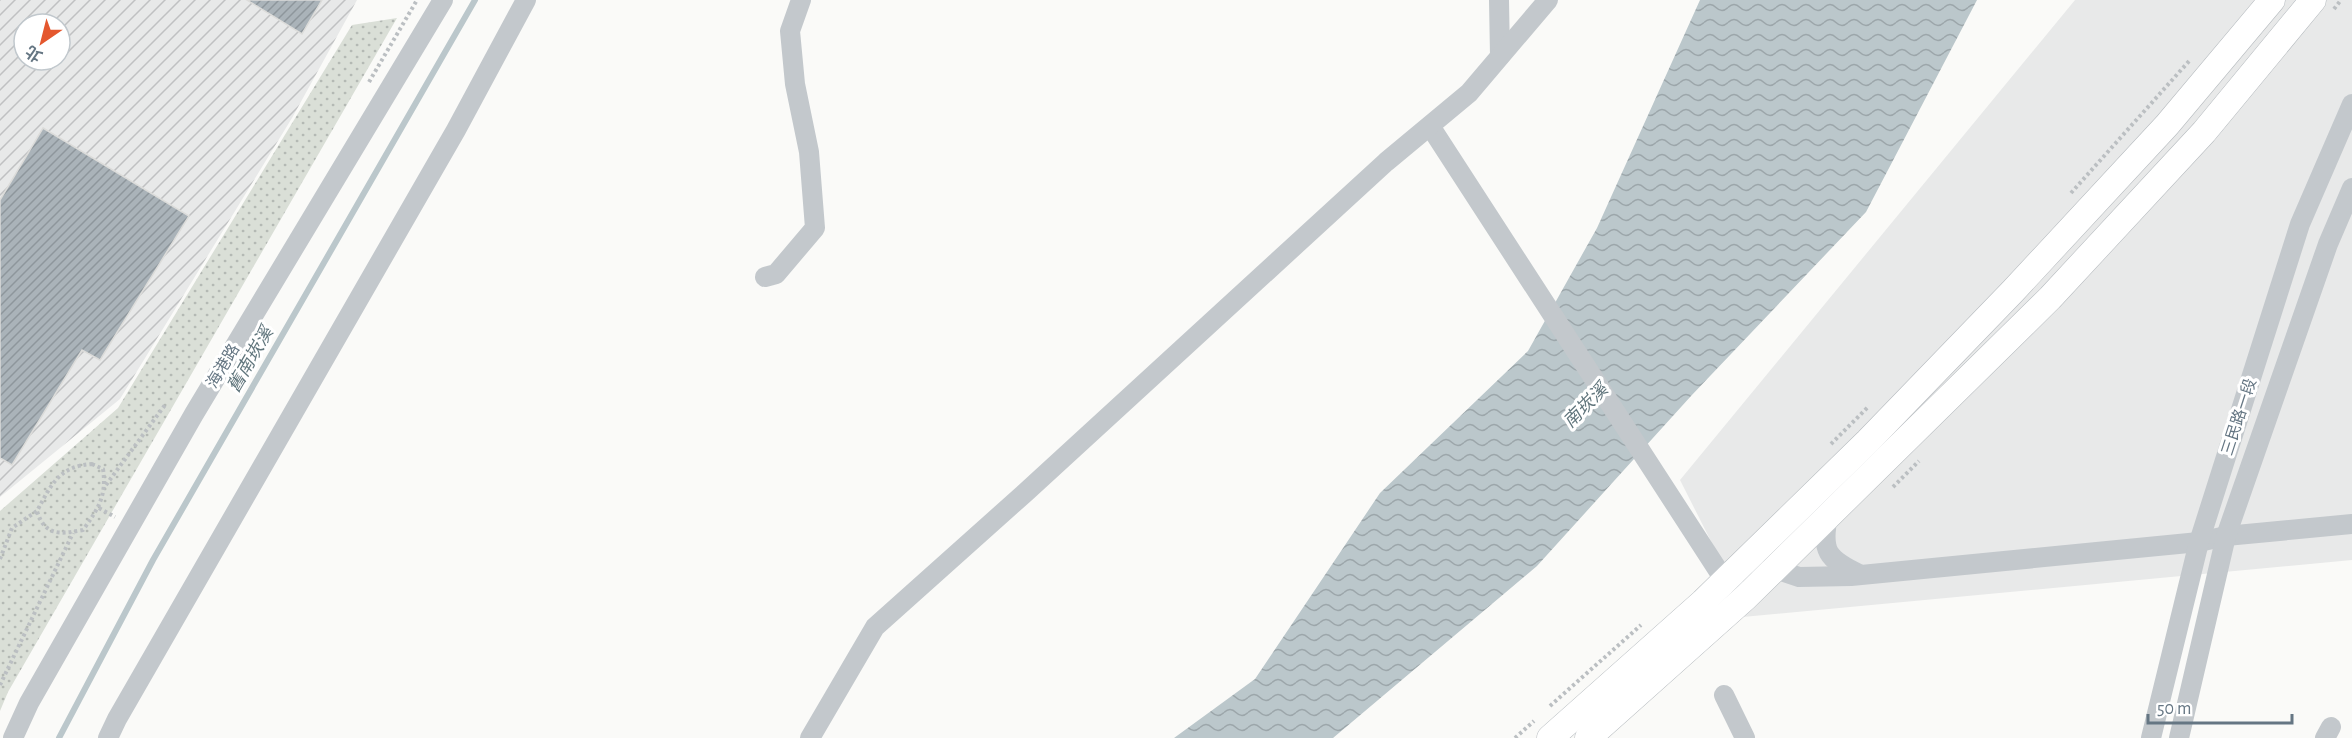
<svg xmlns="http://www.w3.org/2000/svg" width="2352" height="738" viewBox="0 0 2352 738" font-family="'Alegreya Sans','Noto Sans TC',sans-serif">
<defs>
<pattern id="industrial-furrows" width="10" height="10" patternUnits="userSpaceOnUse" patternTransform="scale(1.5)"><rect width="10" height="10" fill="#e8e9e9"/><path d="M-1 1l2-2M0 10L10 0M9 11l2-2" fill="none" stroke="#c0c1c2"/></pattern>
<pattern id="green-dots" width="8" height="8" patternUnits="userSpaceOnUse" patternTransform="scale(1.5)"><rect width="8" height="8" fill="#dadfd7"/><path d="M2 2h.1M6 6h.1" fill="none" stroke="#b4b9b4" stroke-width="1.8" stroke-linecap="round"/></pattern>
<pattern id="water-waves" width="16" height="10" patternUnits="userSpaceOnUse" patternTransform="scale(1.5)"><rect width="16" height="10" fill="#bbc7cb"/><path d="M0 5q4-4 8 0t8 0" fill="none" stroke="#9ca6aa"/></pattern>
<pattern id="building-hatch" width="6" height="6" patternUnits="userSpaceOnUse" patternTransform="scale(1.5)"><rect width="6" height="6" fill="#aab3b9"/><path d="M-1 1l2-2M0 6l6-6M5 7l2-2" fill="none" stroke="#8e969c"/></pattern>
</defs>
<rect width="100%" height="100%" fill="#fafaf8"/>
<path fill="#e8e9e9" d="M2075,0H2352V560L1732,618L1719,557L1680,480Z"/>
<path fill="url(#industrial-furrows)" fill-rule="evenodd" d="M0,0H357L292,118L120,399L0,497ZM24,24H60V60H24Z"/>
<path fill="url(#green-dots)" d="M397,18L8,692L0,711V511L118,408L352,25Z"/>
<path fill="url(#water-waves)" d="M1700,0H1977L1866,212L1691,396L1537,566L1333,738H1174L1255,679L1380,493L1528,351L1597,228Z"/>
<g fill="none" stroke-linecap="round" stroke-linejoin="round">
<path stroke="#bbc7cb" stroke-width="6" d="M59,738L153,560L475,0"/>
</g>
<g fill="url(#building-hatch)" stroke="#dcdcda" stroke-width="1.5">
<path d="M247,0H322L302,34Z"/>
<path d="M43,128L189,216L100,360L82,350L12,465L0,458V200Z"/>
</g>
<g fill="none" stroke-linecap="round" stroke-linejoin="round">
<defs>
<g id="major">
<path d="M1550,738L1703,602L1868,441L2013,291L2167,125L2272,0"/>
<path d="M1588,738L1746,597L2050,298L2204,132L2313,0"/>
</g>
</defs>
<use href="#major" stroke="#b5babe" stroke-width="27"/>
<g stroke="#bbbfc2" stroke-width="4" stroke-dasharray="3 3" stroke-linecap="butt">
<path d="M2334,9L2341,0"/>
<path d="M369,82L417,0"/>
<path d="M2071,193L2190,60"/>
<path d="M1831,444L1868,407"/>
<path d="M92,464L103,469C107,496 98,509 83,530C61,534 45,537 37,511C51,485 59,466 92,464Z"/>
<path d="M106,485L165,405"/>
<path d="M1893,487L1919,461"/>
<path d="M99,508L115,517"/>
<path d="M0,559L12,528L37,511"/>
<path d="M0,685L73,533"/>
<path d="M1550,706L1641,625"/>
<path d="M1515,738L1534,721"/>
</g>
<g stroke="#c3c8cc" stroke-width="20">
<path d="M1499,0L1500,56"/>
<path d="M1430,126L1725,581L1746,597"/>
<path d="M765,277L776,274L815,228L809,152L795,84L790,31L801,0"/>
<path d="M1828,516C1821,551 1827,559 1859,574"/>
<path d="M1762,572L1775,569L1799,577L1851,576L2199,542L2226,536L2352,524"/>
<path d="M1724,695L1745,738"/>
<path d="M13,738L29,703L194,414L443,0"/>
<path d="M108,738L117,719L456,130L526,0"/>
<path d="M810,738L875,627L1026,492L1386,162L1469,93L1548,0"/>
<path d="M2151,738L2199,542L2300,224L2352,104"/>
<path d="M2179,738L2226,536L2328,244L2352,188"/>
<path d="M2325,738L2331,727"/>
</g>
<use href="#major" stroke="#fff" stroke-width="26"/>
</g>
<g text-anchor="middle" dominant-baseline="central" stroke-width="6" stroke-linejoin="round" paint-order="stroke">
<g font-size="16" fill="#657683" stroke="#fff">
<text transform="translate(223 366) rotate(-59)">海港路</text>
<text transform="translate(2239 417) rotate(-72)">三民路一段</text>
</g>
<g font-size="18" font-style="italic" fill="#60757c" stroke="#fff">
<text transform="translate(251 360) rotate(-60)">舊南崁溪</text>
<text transform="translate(1586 406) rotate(-45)">南崁溪</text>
</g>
</g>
<g transform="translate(42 42) rotate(215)"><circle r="28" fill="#ffffff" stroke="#c1c8cd" stroke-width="1.5"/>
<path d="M0-4.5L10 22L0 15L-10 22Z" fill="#e4572e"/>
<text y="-9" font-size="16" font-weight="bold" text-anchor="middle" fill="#657683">北</text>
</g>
<path d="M2148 714v9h144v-9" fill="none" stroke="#657683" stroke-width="3"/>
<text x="2157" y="714" font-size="18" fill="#657683" stroke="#ffffff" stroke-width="4.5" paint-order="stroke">50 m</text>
</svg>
